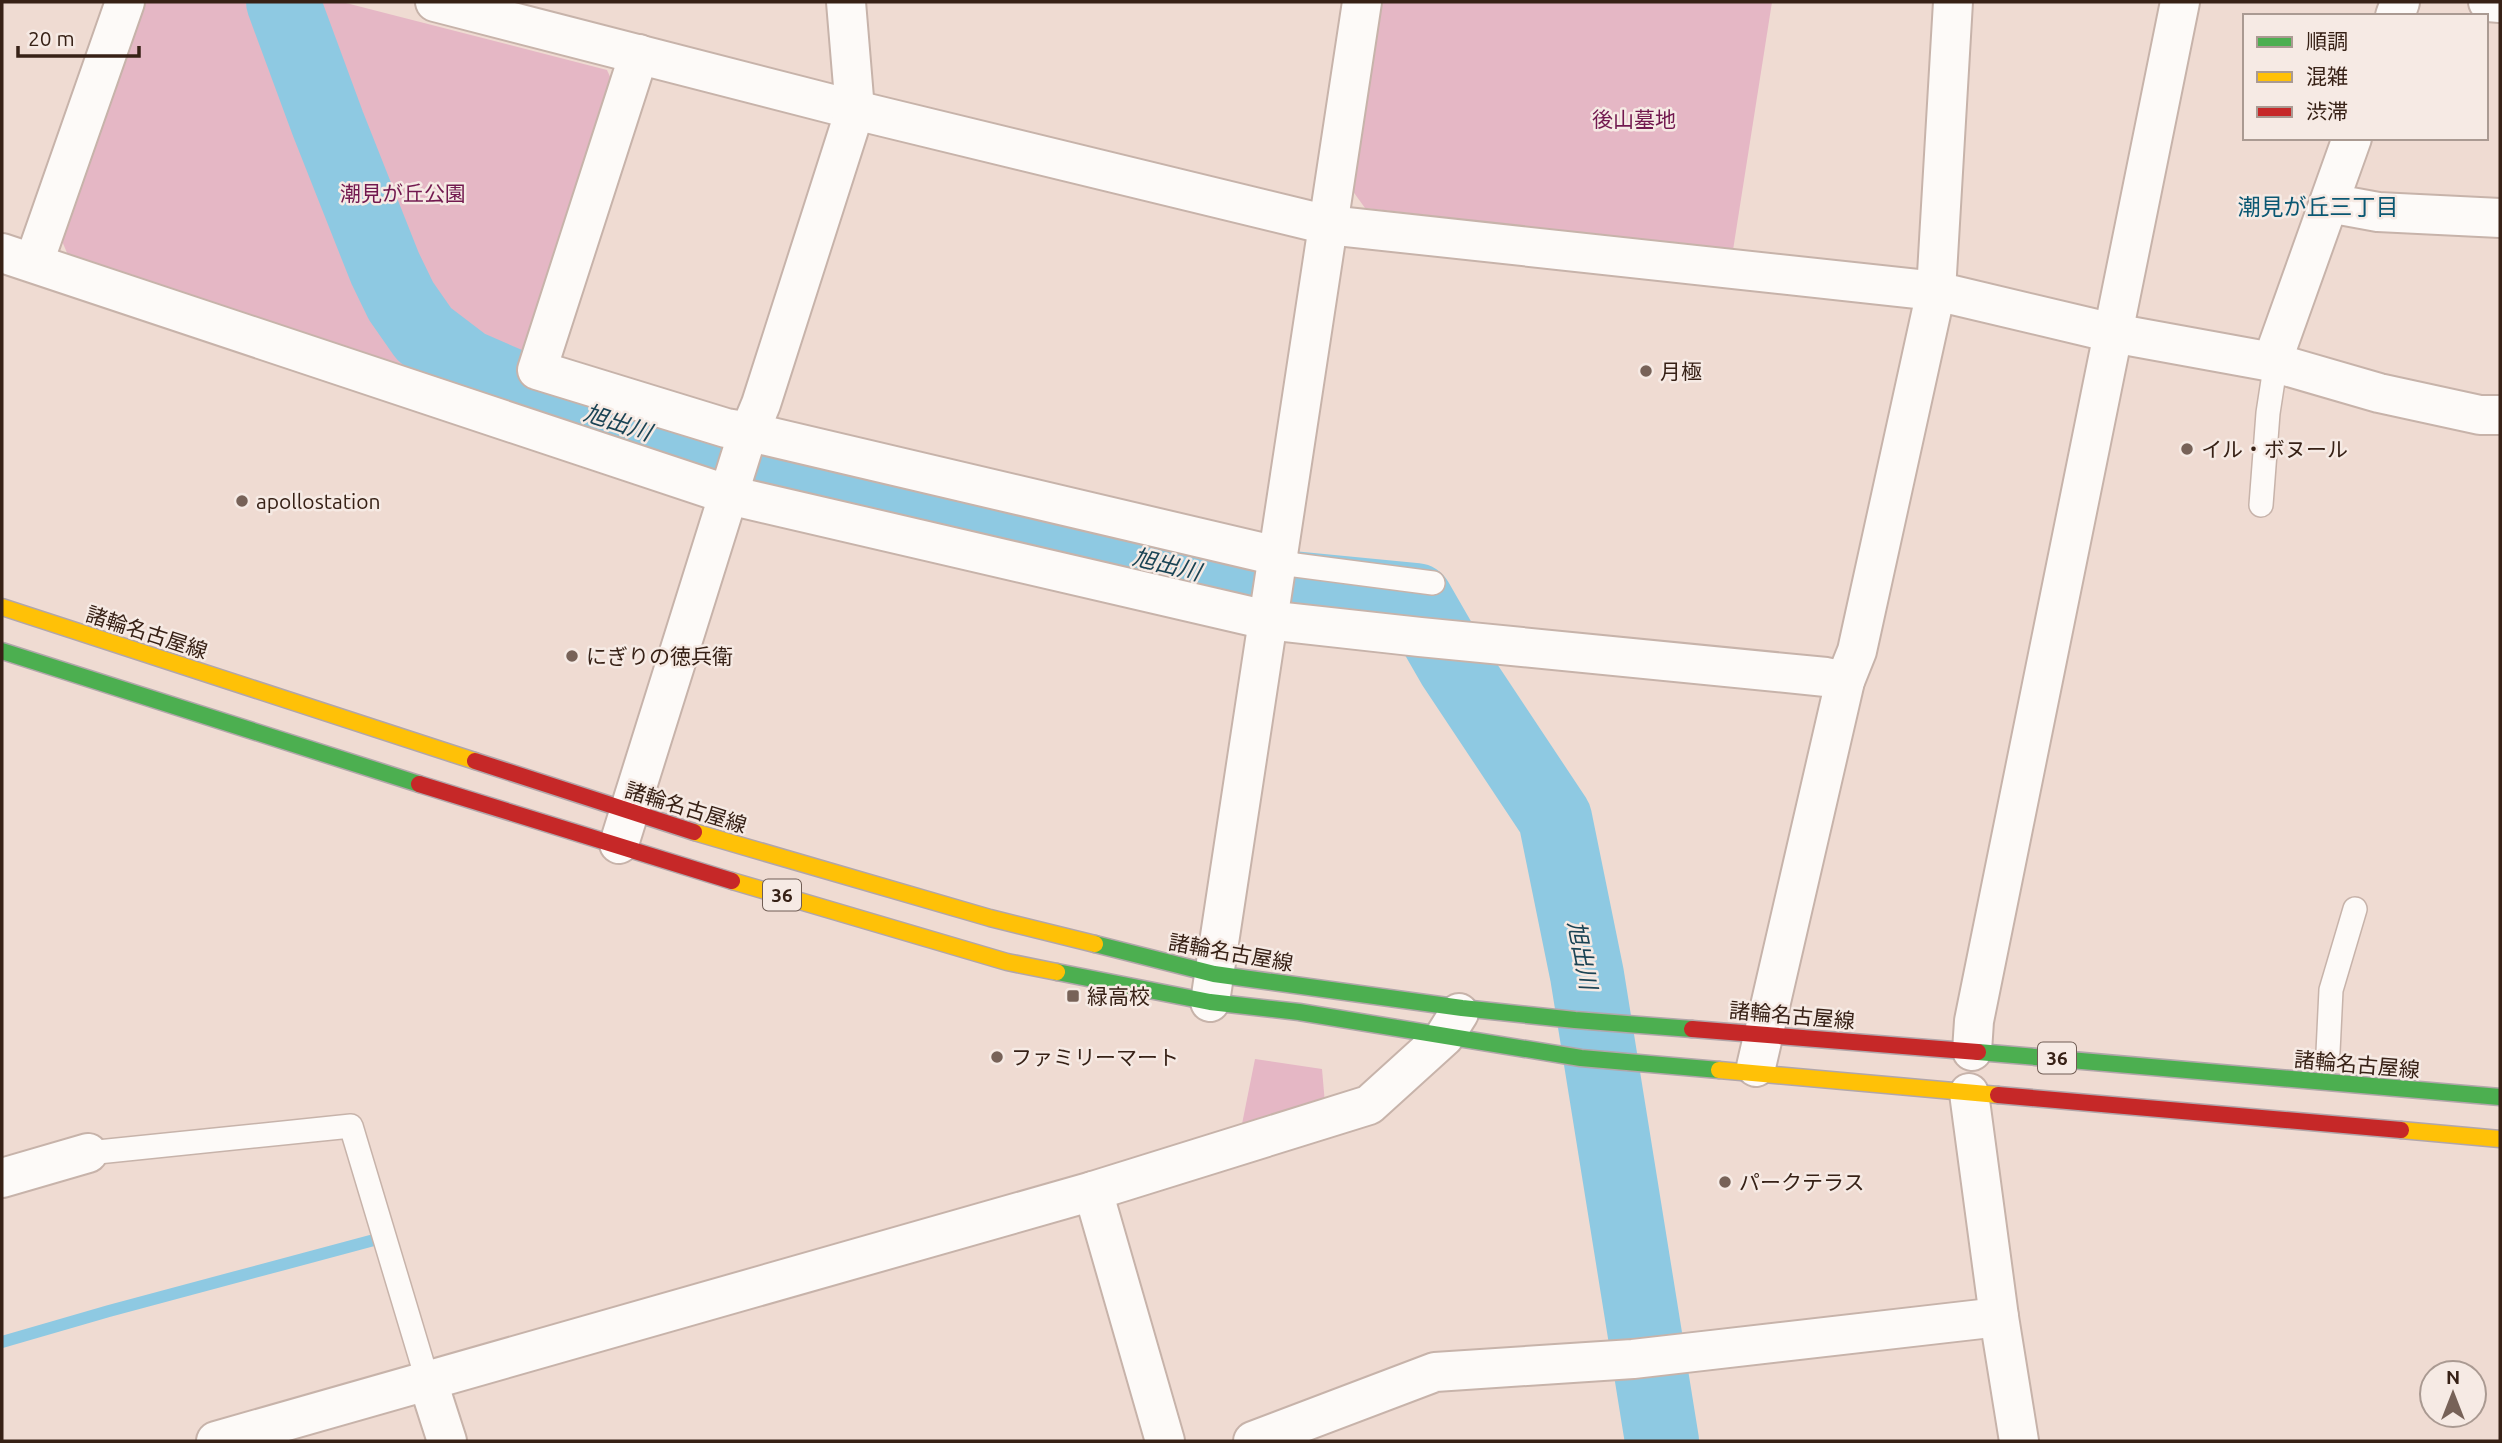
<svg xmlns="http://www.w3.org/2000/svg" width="2502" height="1443" viewBox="0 0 2502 1443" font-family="Ubuntu,'Noto Sans JP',sans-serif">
<rect width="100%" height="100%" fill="#efdbd2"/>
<g fill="#e5b7c5">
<path d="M144,2H342L607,70L616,90L512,407L70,260L62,241Z"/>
<path d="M1379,2H1772L1733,250L1365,208L1352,190Z"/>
<path d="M1255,1059L1322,1069L1325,1104L1241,1129Z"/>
</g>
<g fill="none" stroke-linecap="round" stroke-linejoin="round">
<path stroke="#8ec9e2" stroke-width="12" d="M2,1342L109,1311L374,1240"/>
<path stroke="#8ec9e2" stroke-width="74" d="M283,2L328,124L385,268L401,301L424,334L466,366L519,389L711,453L1250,584L1416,600L1454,666L1555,818L1587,975L1662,1441"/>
<defs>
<g id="lane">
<path d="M2261,505L2268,413L2274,374L2272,362"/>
<path d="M1277,556L1295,565L1433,583"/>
<path d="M2328,1052L2331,990L2355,909"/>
<path d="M88,1153L351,1126L427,1379"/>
</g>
<g id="street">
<path d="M435,2L855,110L1328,225L1936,291L2113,333L2272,362L2379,393L2480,415H2500"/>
<path d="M2488,2L2500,3"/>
<path d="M2395,16L2400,2"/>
<path d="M639,54L537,370L726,428L750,432L1277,556"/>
<path d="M2329,203L2378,212L2500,218"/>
<path d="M2,253L729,495L1267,620L1420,637L1826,677L1845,681"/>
<path d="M34,262L125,2"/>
<path d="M2272,362L2352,138"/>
<path d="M619,844L744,445L761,404L855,110L846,2"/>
<path d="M1210,1002L1362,2"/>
<path d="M1972,1051L1974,1021L2180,2"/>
<path d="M1756,1067L1845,681L1857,651L1936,291L1953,2"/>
<path d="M1969,1093L1999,1317L2019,1441"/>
<path d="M2,1178L88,1153"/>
<path d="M1093,1191L1165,1441"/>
<path d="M427,1379L447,1441"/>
<path d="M216,1441L1093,1191L1369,1105L1444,1037L1459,1013"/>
<path d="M1253,1441L1435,1372L1633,1359L1999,1317"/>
</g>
<g id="fast">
<path d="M2,651L419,784"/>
<path d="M1095,944L1214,974L1462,1008L1575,1020L1692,1029"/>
<path d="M1057,972L1210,1002L1299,1012L1581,1058L1719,1070"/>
<path d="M1978,1052L2500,1097"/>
</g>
<g id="slow">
<path d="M2,607L475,761"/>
<path d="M694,832L990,918L1095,944"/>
<path d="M732,881L1007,962L1057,972"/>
<path d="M1719,1070L1998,1095"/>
<path d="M2401,1130L2500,1139"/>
</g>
<g id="jam">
<path d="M475,761L694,832"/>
<path d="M419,784L732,881"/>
<path d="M1692,1029L1978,1052"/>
<path d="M1998,1095L2401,1130"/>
</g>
</defs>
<use href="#lane" stroke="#c7b3aa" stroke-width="26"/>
<use href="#street" stroke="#c7b3aa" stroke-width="42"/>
<use href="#fast" stroke="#b1a6aa" stroke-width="19"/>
<use href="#slow" stroke="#b1a6aa" stroke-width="19"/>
<use href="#jam" stroke="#b1a6aa" stroke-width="19"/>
<use href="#lane" stroke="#fdfaf8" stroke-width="23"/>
<use href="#street" stroke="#fdfaf8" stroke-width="38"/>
<use href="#fast" stroke="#4caf50" stroke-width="16"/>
<use href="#slow" stroke="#ffc107" stroke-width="16"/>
<use href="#jam" stroke="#c62828" stroke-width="16"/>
</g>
<g fill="#776258" stroke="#f6eae4" stroke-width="2.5">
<circle cx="1646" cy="371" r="7"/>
<circle cx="2187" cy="449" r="7"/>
<circle cx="242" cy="501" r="7"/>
<circle cx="572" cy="656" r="7"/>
<rect x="1066" y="989" width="14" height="14" rx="3.5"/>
<circle cx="997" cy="1057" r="7"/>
<circle cx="1725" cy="1182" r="7"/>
</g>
<g text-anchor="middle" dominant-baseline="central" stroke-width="5" stroke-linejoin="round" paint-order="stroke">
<g fill="#f6eae4" stroke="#705d54" stroke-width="2">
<rect x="763" y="879.5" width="38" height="31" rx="5"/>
<rect x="2038" y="1042.5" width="38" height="31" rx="5"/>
</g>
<g font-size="19" font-weight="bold" fill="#372116">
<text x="782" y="895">36</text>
<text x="2057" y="1058">36</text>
</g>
<g font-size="21" fill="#72194f" stroke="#f6eae4">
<text x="1634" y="119">後山墓地</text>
<text x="403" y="193">潮見が丘公園</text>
</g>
<g font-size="21" fill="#372116" stroke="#f6eae4" text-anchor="start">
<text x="1660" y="371">月極</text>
<text x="2201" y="449">イル・ボヌール</text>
<text x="256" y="501">apollostation</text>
<text x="586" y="656">にぎりの徳兵衛</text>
<text x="1087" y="996">緑高校</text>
<text x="1011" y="1057">ファミリーマート</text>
<text x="1739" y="1182">パークテラス</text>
</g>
<g font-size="21" fill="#372116" stroke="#f6eae4">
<text transform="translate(147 632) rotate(18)">諸輪名古屋線</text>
<text transform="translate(686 807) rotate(17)">諸輪名古屋線</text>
<text transform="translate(1231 952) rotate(10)">諸輪名古屋線</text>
<text transform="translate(1792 1015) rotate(5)">諸輪名古屋線</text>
<text transform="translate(2357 1064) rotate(5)">諸輪名古屋線</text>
</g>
<g font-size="23" fill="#0a5772" stroke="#f6eae4">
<text x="2318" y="206">潮見が丘三丁目</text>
</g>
<g font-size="23" font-style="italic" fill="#1a4354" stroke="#f6eae4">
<text transform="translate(618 422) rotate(18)">旭出川</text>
<text transform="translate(1167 564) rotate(14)">旭出川</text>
<text transform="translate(1583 955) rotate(79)">旭出川</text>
</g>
</g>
<rect width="2502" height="1443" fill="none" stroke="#372116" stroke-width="7"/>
<rect x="2243" y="14" width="245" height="126" fill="#f6eae4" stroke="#aa9a92" stroke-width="2"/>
<rect x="2257" y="37" width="35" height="10" fill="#4caf50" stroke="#aa9a92" stroke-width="2"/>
<text x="2306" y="49" font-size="21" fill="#372116">順調</text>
<rect x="2257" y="72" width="35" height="10" fill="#ffc107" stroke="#aa9a92" stroke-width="2"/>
<text x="2306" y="84" font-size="21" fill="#372116">混雑</text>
<rect x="2257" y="107" width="35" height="10" fill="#c62828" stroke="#aa9a92" stroke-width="2"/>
<text x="2306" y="119" font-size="21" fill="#372116">渋滞</text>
<g transform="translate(2453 1394)"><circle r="33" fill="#f6eae4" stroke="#aa9a92" stroke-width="2"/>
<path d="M0-5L12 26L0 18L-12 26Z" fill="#776258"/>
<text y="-10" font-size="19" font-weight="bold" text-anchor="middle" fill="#372116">N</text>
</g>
<path d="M18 46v10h121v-10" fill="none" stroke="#372116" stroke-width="3.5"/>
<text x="28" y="46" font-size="21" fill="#372116" stroke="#f6eae4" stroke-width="5" paint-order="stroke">20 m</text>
</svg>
